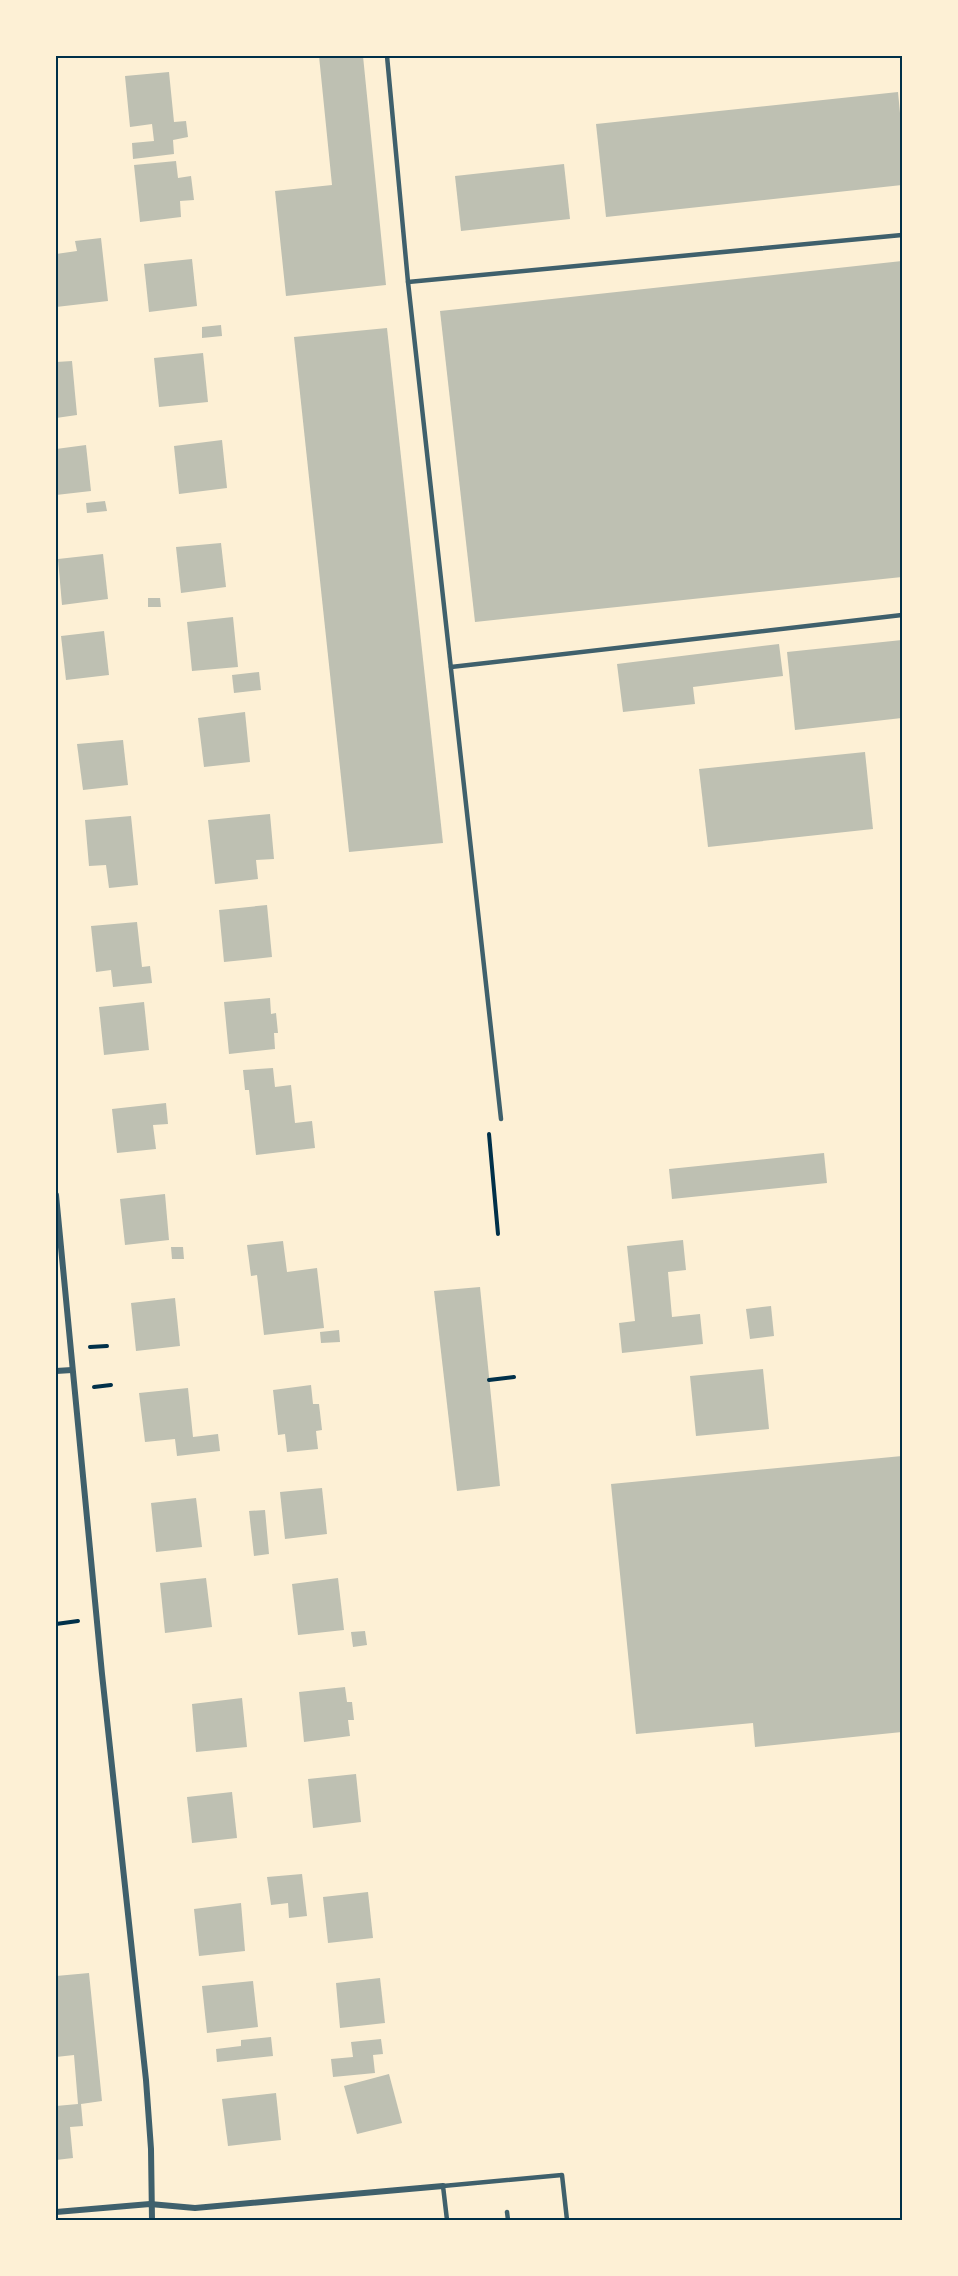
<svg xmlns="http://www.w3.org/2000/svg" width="958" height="2276" viewBox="0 0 958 2276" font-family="'Space Grotesk',sans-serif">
<rect width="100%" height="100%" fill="#fdf0d5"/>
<g fill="#bec0b2">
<path d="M319,56H363L386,285L286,296L275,191L332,185Z"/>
<path d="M169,72L174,122L186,121L188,137L173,140L174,154L133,159L132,143L154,141L152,124L130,127L125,76Z"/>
<path d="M898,92L902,134V185L606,217L596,124Z"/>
<path d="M176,161L178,178L191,176L194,200L180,201L181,217L140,222L134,165Z"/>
<path d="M564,164L570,219L461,231L455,176Z"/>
<path d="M101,238L108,301L56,307V254L77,251L75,241Z"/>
<path d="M192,259L197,306L149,312L144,264Z"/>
<path d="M902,261V577L475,622L440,311Z"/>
<path d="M221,325L222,336L202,338V327Z"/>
<path d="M387,328L443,843L349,852L294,337Z"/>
<path d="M203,353L208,402L159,407L154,358Z"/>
<path d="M72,361L77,415L56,418V362Z"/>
<path d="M222,440L227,488L179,494L174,446Z"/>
<path d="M86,445L91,491L56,495V449Z"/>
<path d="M105,501L107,511L87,513L86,503Z"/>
<path d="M221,543L226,587L181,593L176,547Z"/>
<path d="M103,554L108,599L62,605L58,559Z"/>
<path d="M148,598H160L161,607H148Z"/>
<path d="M233,617L238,667L192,671L187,622Z"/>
<path d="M104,631L109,675L66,680L61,636Z"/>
<path d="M902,640V718L795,730L787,652Z"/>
<path d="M779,644L783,676L693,687L695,704L623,712L617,664Z"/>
<path d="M259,672L261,690L234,693L232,675Z"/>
<path d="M245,712L250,762L204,767L198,718Z"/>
<path d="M123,740L128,785L83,790L77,744Z"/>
<path d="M865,752L873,829L708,847L699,769Z"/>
<path d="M270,814L274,859L256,860L258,879L215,884L208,820Z"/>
<path d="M131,816L138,885L109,888L106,865L89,866L85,820Z"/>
<path d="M267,905L272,957L224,962L219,910Z"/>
<path d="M137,922L142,967L150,966L152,983L113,987L111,970L96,972L91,926Z"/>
<path d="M270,998L271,1014L276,1013L278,1033H274L275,1049L229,1054L224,1002Z"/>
<path d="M144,1002L149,1050L104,1055L99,1007Z"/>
<path d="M273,1068L275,1087L291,1085L295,1123L312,1121L315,1148L256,1155L249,1090H245L243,1070Z"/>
<path d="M166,1103L168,1124L153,1125L156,1149L117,1153L112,1109Z"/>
<path d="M824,1153L827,1183L672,1199L669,1169Z"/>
<path d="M165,1194L169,1240L125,1245L120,1199Z"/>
<path d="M683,1240L686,1270L668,1272L672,1317L700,1314L703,1344L622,1353L619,1323L635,1321L627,1246Z"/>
<path d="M283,1241L287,1272L317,1268L324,1328L264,1335L257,1275L251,1276L247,1245Z"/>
<path d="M171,1247H183L184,1259H172Z"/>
<path d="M480,1287L500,1486L457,1491L434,1291Z"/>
<path d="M175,1298L180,1346L136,1351L131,1303Z"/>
<path d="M771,1306L774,1336L750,1339L746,1309Z"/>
<path d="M339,1330L340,1342L321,1343L320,1332Z"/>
<path d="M763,1369L769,1429L696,1436L690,1376Z"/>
<path d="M311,1385L313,1404H319L322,1430L316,1431L318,1449L287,1452L285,1434L278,1435L273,1390Z"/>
<path d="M188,1388L193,1437L218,1434L220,1451L177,1456L175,1439L145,1442L139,1393Z"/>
<path d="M902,1456V1732L755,1747L753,1723L636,1734L611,1484Z"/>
<path d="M322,1488L327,1534L285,1539L280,1492Z"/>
<path d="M196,1498L202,1547L156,1552L151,1503Z"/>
<path d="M265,1510L269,1554L254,1556L249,1511Z"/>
<path d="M206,1578L212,1627L165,1633L160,1583Z"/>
<path d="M338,1578L344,1630L298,1635L292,1584Z"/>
<path d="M365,1631L367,1645L353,1647L351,1632Z"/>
<path d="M345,1687L347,1702H352L354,1720H348L350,1736L304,1742L299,1692Z"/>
<path d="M242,1698L247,1747L196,1752L192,1704Z"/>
<path d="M356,1774L361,1822L313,1828L308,1779Z"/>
<path d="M232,1792L237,1838L192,1843L187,1797Z"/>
<path d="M302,1874L307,1916L289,1918L288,1903L271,1905L267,1877Z"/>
<path d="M368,1892L373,1938L328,1943L323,1897Z"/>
<path d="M241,1903L245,1951L199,1956L194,1909Z"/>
<path d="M89,1973L102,2101L81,2104L83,2126L70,2127L73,2158L56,2160V2106L78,2104L74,2055L56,2057V1976Z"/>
<path d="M380,1978L385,2023L340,2028L336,1983Z"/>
<path d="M253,1981L258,2027L207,2033L202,1986Z"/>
<path d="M271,2037L273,2056L217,2062L216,2049L241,2046V2040Z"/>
<path d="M381,2039L383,2054L373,2055L375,2073L333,2077L331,2059L353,2057L351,2042Z"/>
<path d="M389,2074L402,2123L357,2134L344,2086Z"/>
<path d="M276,2093L281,2140L228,2146L222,2099Z"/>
</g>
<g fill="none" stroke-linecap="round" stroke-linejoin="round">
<g stroke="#003049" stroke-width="4">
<path d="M489,1134L498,1234"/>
<path d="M90,1347L107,1346"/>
<path d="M489,1380L514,1377"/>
<path d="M94,1387L111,1385"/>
<path d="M56,1624L78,1621"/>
</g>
<g stroke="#3f606c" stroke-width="4.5">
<path d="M387,56L408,282L501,1119"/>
<path d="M408,282L902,235"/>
<path d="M451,667L902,615"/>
<path d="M507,2212L508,2220"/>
<path d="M447,2220L443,2186L562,2175L567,2220"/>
</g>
<g stroke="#3f606c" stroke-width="6">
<path d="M56,1195L102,1674L146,2080L151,2149L152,2220"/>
<path d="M56,1371L72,1370"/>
<path d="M56,2212L150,2204L195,2208L443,2186"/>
</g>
</g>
<rect width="958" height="2276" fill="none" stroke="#fdf0d5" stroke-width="114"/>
<rect x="57" y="57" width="844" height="2162" fill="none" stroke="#003049" stroke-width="2"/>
</svg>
